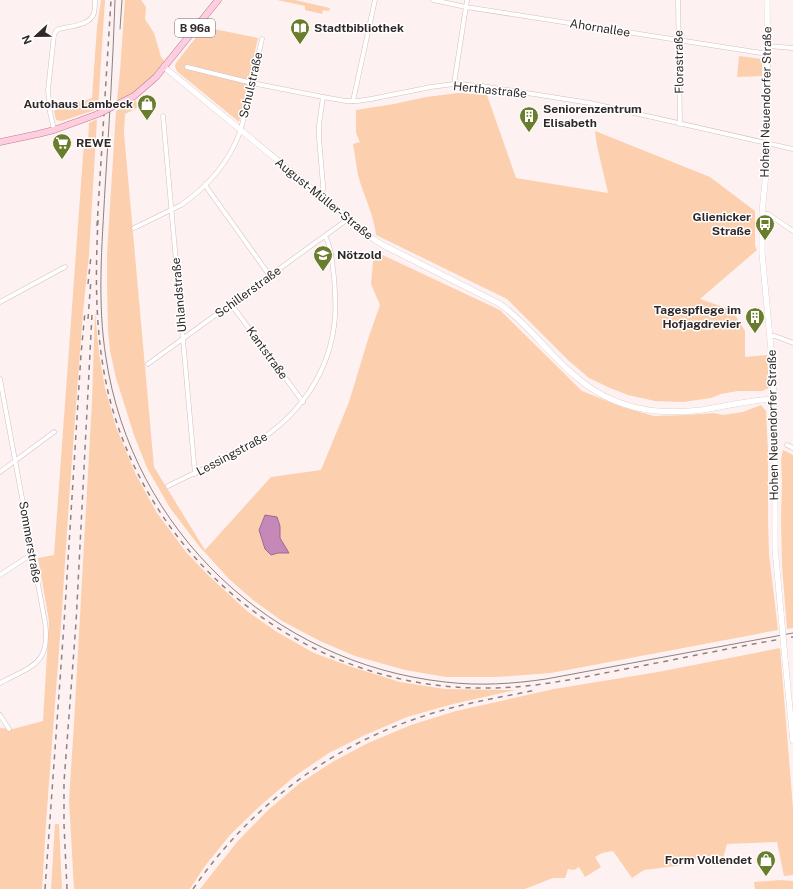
<svg xmlns="http://www.w3.org/2000/svg" width="793" height="889" viewBox="0 0 793 889" font-family="'Public Sans',sans-serif">
<rect width="100%" height="100%" fill="#fef1f1"/>
<g fill="#fcd0af" fill-rule="evenodd">
<path d="M101,0H105L98,109L62,121L56,120L54,111C65,104 79,103 92,98L97,27Z"/>
<path d="M125,0H141L146,7L145,19L154,33L161,57L166,63L136,93L117,100L120,71Z"/>
<path d="M277,0H295L330,8L329,11L323,10L322,14L305,10V6Z"/>
<path d="M204,27L258,38L239,122L179,73C176,70 174,67 176,63Z"/>
<path d="M739,56L762,59V76L737,77Z"/>
<path d="M459,93L487,95L516,178L608,193L597,146L595,131L710,177L755,211V246L757,250L700,299L732,310L745,331V357L767,355L769,388L762,391H738L721,394L711,398L683,402L655,401L628,395L610,388L589,378L569,361L507,299L376,235C374,215 363,194 358,175C356,164 355,154 353,144L360,142L356,133V110L394,104L426,97Z"/>
<path d="M136,100L137,108L125,114L124,133L154,467L205,550L271,477L321,470L349,402L369,336L380,305L371,284L374,251L500,310L582,391L622,407L654,416L688,415L714,413L723,415L743,412L761,405L766,411L768,451V519L769,554L778,630L551,673L496,677H446L405,670L355,656L320,641L282,621L253,600L229,579L199,546L170,508L147,468L134,435L116,378L110,351L108,331L107,285V254L116,111ZM265,515L280,526V538L288,553H278L265,549L259,530Z"/>
<path d="M97,119L89,255L83,312L70,486L61,624L46,823L42,889H0V728L13,729L43,721L49,621L38,558L54,555L84,142H88L89,123Z"/>
<path d="M95,312L99,353L105,388L116,427L136,475L157,513L186,552L208,575L247,611L277,632L314,653L352,667L400,682L445,689L516,690L453,704L407,717L365,735L329,753L295,776L261,805L230,835L205,866L190,889H74L69,800L74,723L92,401Z"/>
<path d="M783,450L793,455V628L787,629L782,566L781,519L782,482L781,460Z"/>
<path d="M780,648L793,808V875L784,876L777,842L727,844L722,862L721,856H701L684,865L644,870L632,878L613,851L602,853L595,857L601,867L585,877L579,867L574,870L568,869L565,878H553L525,889H200L237,842L267,811L300,783L334,761L368,743L411,725L456,711L554,689L658,672Z"/>
<path d="M55,824H59L62,889H51Z"/>
<path d="M781,880L793,881V889H755L754,882Z"/>
</g>
<path fill="#c588b8" stroke="#996c8d" d="M265,515L277,517L280,526V538L289,553H278L271,555L265,549L259,530Z"/>
<g fill="none" stroke-linecap="round" stroke-linejoin="round">
<defs>
<g id="minor">
<path d="M433,0L466,7L768,54"/>
<path d="M678,0L680,124"/>
<path d="M768,46L793,48"/>
<path d="M187,67L252,83L323,97L346,101H358L371,99L431,87L454,84L482,86L590,103L793,149"/>
<path d="M454,84L467,0"/>
<path d="M353,101L375,0"/>
<path d="M163,116L195,474"/>
<path d="M54,130L50,112L48,90L54,35L56,31L59,29C70,26 90,26 94,13C95,9 95,4 95,0"/>
<path d="M205,185L270,276"/>
<path d="M319,194L323,189V185L319,138V125L323,97"/>
<path d="M762,213L768,214L793,231"/>
<path d="M134,228L181,205C207,187 229,162 240,132C243,123 244,114 247,105C252,83 257,61 262,39"/>
<path d="M0,302L65,267"/>
<path d="M231,304L303,402"/>
<path d="M770,336H775L793,343"/>
<path d="M148,364L348,219"/>
<path d="M0,379L45,622C51,664 32,666 0,683"/>
<path d="M787,445L793,448"/>
<path d="M0,472L54,432"/>
<path d="M168,486L252,445C299,417 331,372 335,317C336,304 335,290 334,277C332,263 332,248 325,236"/>
<path d="M0,575L32,554"/>
<path d="M0,715L9,729"/>
</g>
<g id="secondary">
<path d="M767,0L768,143L766,172L762,213V253L773,371L775,445V548L781,614"/>
<path d="M164,67L372,238L381,244L500,304C528,324 548,353 574,375C611,408 654,416 702,410C726,406 750,400 774,399"/>
<path d="M785,659L793,741"/>
</g>
<g id="primary">
<path d="M116,105L134,96L156,77L218,0"/>
<path d="M0,142L38,134L54,130L98,114"/>
</g>
</defs>
<use href="#minor" stroke="#d4bfc0" stroke-width="5"/>
<use href="#secondary" stroke="#d4bfc0" stroke-width="6"/>
<use href="#primary" stroke="#b77e92" stroke-width="7"/>
<use href="#minor" stroke="#fff" stroke-width="4"/>
<use href="#secondary" stroke="#fff" stroke-width="5.5"/>
<use href="#primary" stroke="#ffcde0" stroke-width="6"/>
<g stroke="#8c8282" stroke-width="1">
<path d="M115,0C113,63 109,126 105,189C102,245 97,302 106,358C132,530 272,663 445,682C479,686 512,684 546,679L793,633"/>
<path d="M120,29L122,0"/>
</g>
<g stroke="#8c8282" stroke-width="1.5" stroke-dasharray="5 5" stroke-linecap="butt">
<path d="M98,220C95,281 95,341 110,400C154,567 308,687 480,688C526,689 570,680 615,671C674,660 733,647 793,637"/>
<path d="M97,226L111,0"/>
<path d="M88,284L91,256"/>
<path d="M88,319L91,279"/>
<path d="M45,889L64,624L81,354L85,312"/>
<path d="M67,889L64,825V782L76,623L92,314"/>
<path d="M193,889C248,809 328,747 421,717C458,704 497,698 536,690"/>
</g>
<defs>
<path id="secondary-bridge" d="M781,614L785,659"/>
<path id="primary-bridge" d="M98,114L116,105"/>
</defs>
<use href="#secondary-bridge" stroke="#d4bfc0" stroke-width="6" stroke-linecap="butt"/>
<use href="#primary-bridge" stroke="#b77e92" stroke-width="7" stroke-linecap="butt"/>
<use href="#secondary-bridge" stroke="#fff" stroke-width="5.5"/>
<use href="#primary-bridge" stroke="#ffcde0" stroke-width="6"/>
</g>
<defs>
<symbol id="library-pin" viewBox="-11 -11 22 30"><path d="M0 17L-7.5 6A9.5 9.5 0 1 1 7.5 6Z" fill="#6a7d2d" stroke="#fff"/><path d="M-6-4Q-3-5.5-.7-3.5V5Q-3 3-6 4ZM6-4Q3-5.5 .7-3.5V5Q3 3 6 4Z" fill="#fff"/></symbol>
<symbol id="shop-pin" viewBox="-11 -11 22 30"><path d="M0 17L-7.5 6A9.5 9.5 0 1 1 7.5 6Z" fill="#6a7d2d" stroke="#fff"/><path d="M-5-2.5h2.3a2.7 3.5 0 0 1 5.4 0H5L5.5 6h-11ZM-1.5-2.5h3a1.5 2.3 0 0 0-3 0Z" fill="#fff"/></symbol>
<symbol id="building-pin" viewBox="-11 -11 22 30"><path d="M0 17L-7.5 6A9.5 9.5 0 1 1 7.5 6Z" fill="#6a7d2d" stroke="#fff"/><path d="M-4-6H4V6H1V3H-1V6H-4ZM-2.5-4.3h1.7v1.8h-1.7ZM.8-4.3h1.7v1.8H.8ZM-2.5-1h1.7V.8h-1.7ZM.8-1h1.7V.8H.8Z" fill="#fff"/></symbol>
<symbol id="supermarket-pin" viewBox="-11 -11 22 30"><path d="M0 17L-7.5 6A9.5 9.5 0 1 1 7.5 6Z" fill="#6a7d2d" stroke="#fff"/><path d="M-6-5.5h2.5l.6 2H6L4.5 2H-2.5L-4.4-4H-6ZM-1.5 3.2a1.3 1.3 0 1 0 .1 0ZM3 3.2a1.3 1.3 0 1 0 .1 0Z" fill="#fff"/></symbol>
<symbol id="bus-pin" viewBox="-11 -11 22 30"><path d="M0 17L-7.5 6A9.5 9.5 0 1 1 7.5 6Z" fill="#6a7d2d" stroke="#fff"/><path d="M-5-6H5V4H4V6H2V4H-2V6H-4V4H-5ZM-3.5-4V0h7V-4ZM-3.5 1.2v1.5H-2V1.2ZM2 1.2v1.5H3.5V1.2Z" fill="#fff"/></symbol>
<symbol id="school-pin" viewBox="-11 -11 22 30"><path d="M0 17L-7.5 6A9.5 9.5 0 1 1 7.5 6Z" fill="#6a7d2d" stroke="#fff"/><path d="M0-5L7-2L0 1L-7-2ZM-4 1L0 2.5L4 1V4Q0 6-4 4Z" fill="#fff"/></symbol>
</defs>
<g fill-rule="evenodd">
<use href="#library-pin" x="289" y="17" width="22" height="30"/>
<use href="#shop-pin" x="136" y="93" width="22" height="30"/>
<use href="#building-pin" x="518" y="105" width="22" height="30"/>
<use href="#supermarket-pin" x="51" y="132" width="22" height="30"/>
<use href="#bus-pin" x="754" y="213" width="22" height="30"/>
<use href="#school-pin" x="312" y="244" width="22" height="30"/>
<use href="#building-pin" x="744" y="306" width="22" height="30"/>
<use href="#shop-pin" x="755" y="849" width="22" height="30"/>
</g>
<g text-anchor="middle" dominant-baseline="central" stroke-width="3" stroke-linejoin="round" paint-order="stroke">
<rect fill="#fff" stroke="#6f6969" stroke-width="1" x="175" y="19" width="40" height="18" rx="3"/>
<g font-size="11" font-weight="bold" fill="#312929">
<text x="195" y="28">B 96a</text>
</g>
<g font-size="12" font-weight="bold" fill="#312929" stroke="#fff" text-anchor="start">
<text x="314" y="28">Stadtbibliothek</text>
<text x="133" y="104" text-anchor="end">Autohaus Lambeck</text>
<text x="543" y="109">Seniorenzentrum<tspan x="543" dy="14">Elisabeth</tspan></text>
<text x="76" y="143">REWE</text>
<text x="751" y="217" text-anchor="end">Glienicker<tspan x="751" dy="14">Straße</tspan></text>
<text x="337" y="255">Nötzold</text>
<text x="741" y="310" text-anchor="end">Tagespflege im<tspan x="741" dy="14">Hofjagdrevier</tspan></text>
<text x="752" y="860" text-anchor="end">Form Vollendet</text>
</g>
<g font-size="12" fill="#312929" stroke="#fff">
<text transform="translate(600 28) rotate(9)">Ahornallee</text>
<text transform="translate(679 62) rotate(-91)">Florastraße</text>
<text transform="translate(251 85) rotate(-77)">Schulstraße</text>
<text transform="translate(490 90) rotate(6)">Herthastraße</text>
<text transform="translate(766 102) rotate(-89)">Hohen Neuendorfer Straße</text>
<text transform="translate(324 199) rotate(39)">August-Müller-Straße</text>
<text transform="translate(248 292) rotate(-36)">Schillerstraße</text>
<text transform="translate(179 295) rotate(-95)">Uhlandstraße</text>
<text transform="translate(267 353) rotate(54)">Kantstraße</text>
<text transform="translate(773 425) rotate(-91)">Hohen Neuendorfer Straße</text>
<text transform="translate(232 454) rotate(-28)">Lessingstraße</text>
<text transform="translate(30 542) rotate(80)">Sommerstraße</text>
</g>
</g>
<g transform="translate(36 36) rotate(248)" stroke="#ffffff" stroke-width="3" paint-order="stroke">
<path d="M0-3L7 15L0 10L-7 15Z" fill="#312929"/>
<text y="-6" font-size="11" font-weight="bold" text-anchor="middle" fill="#312929">N</text>
</g>
</svg>
